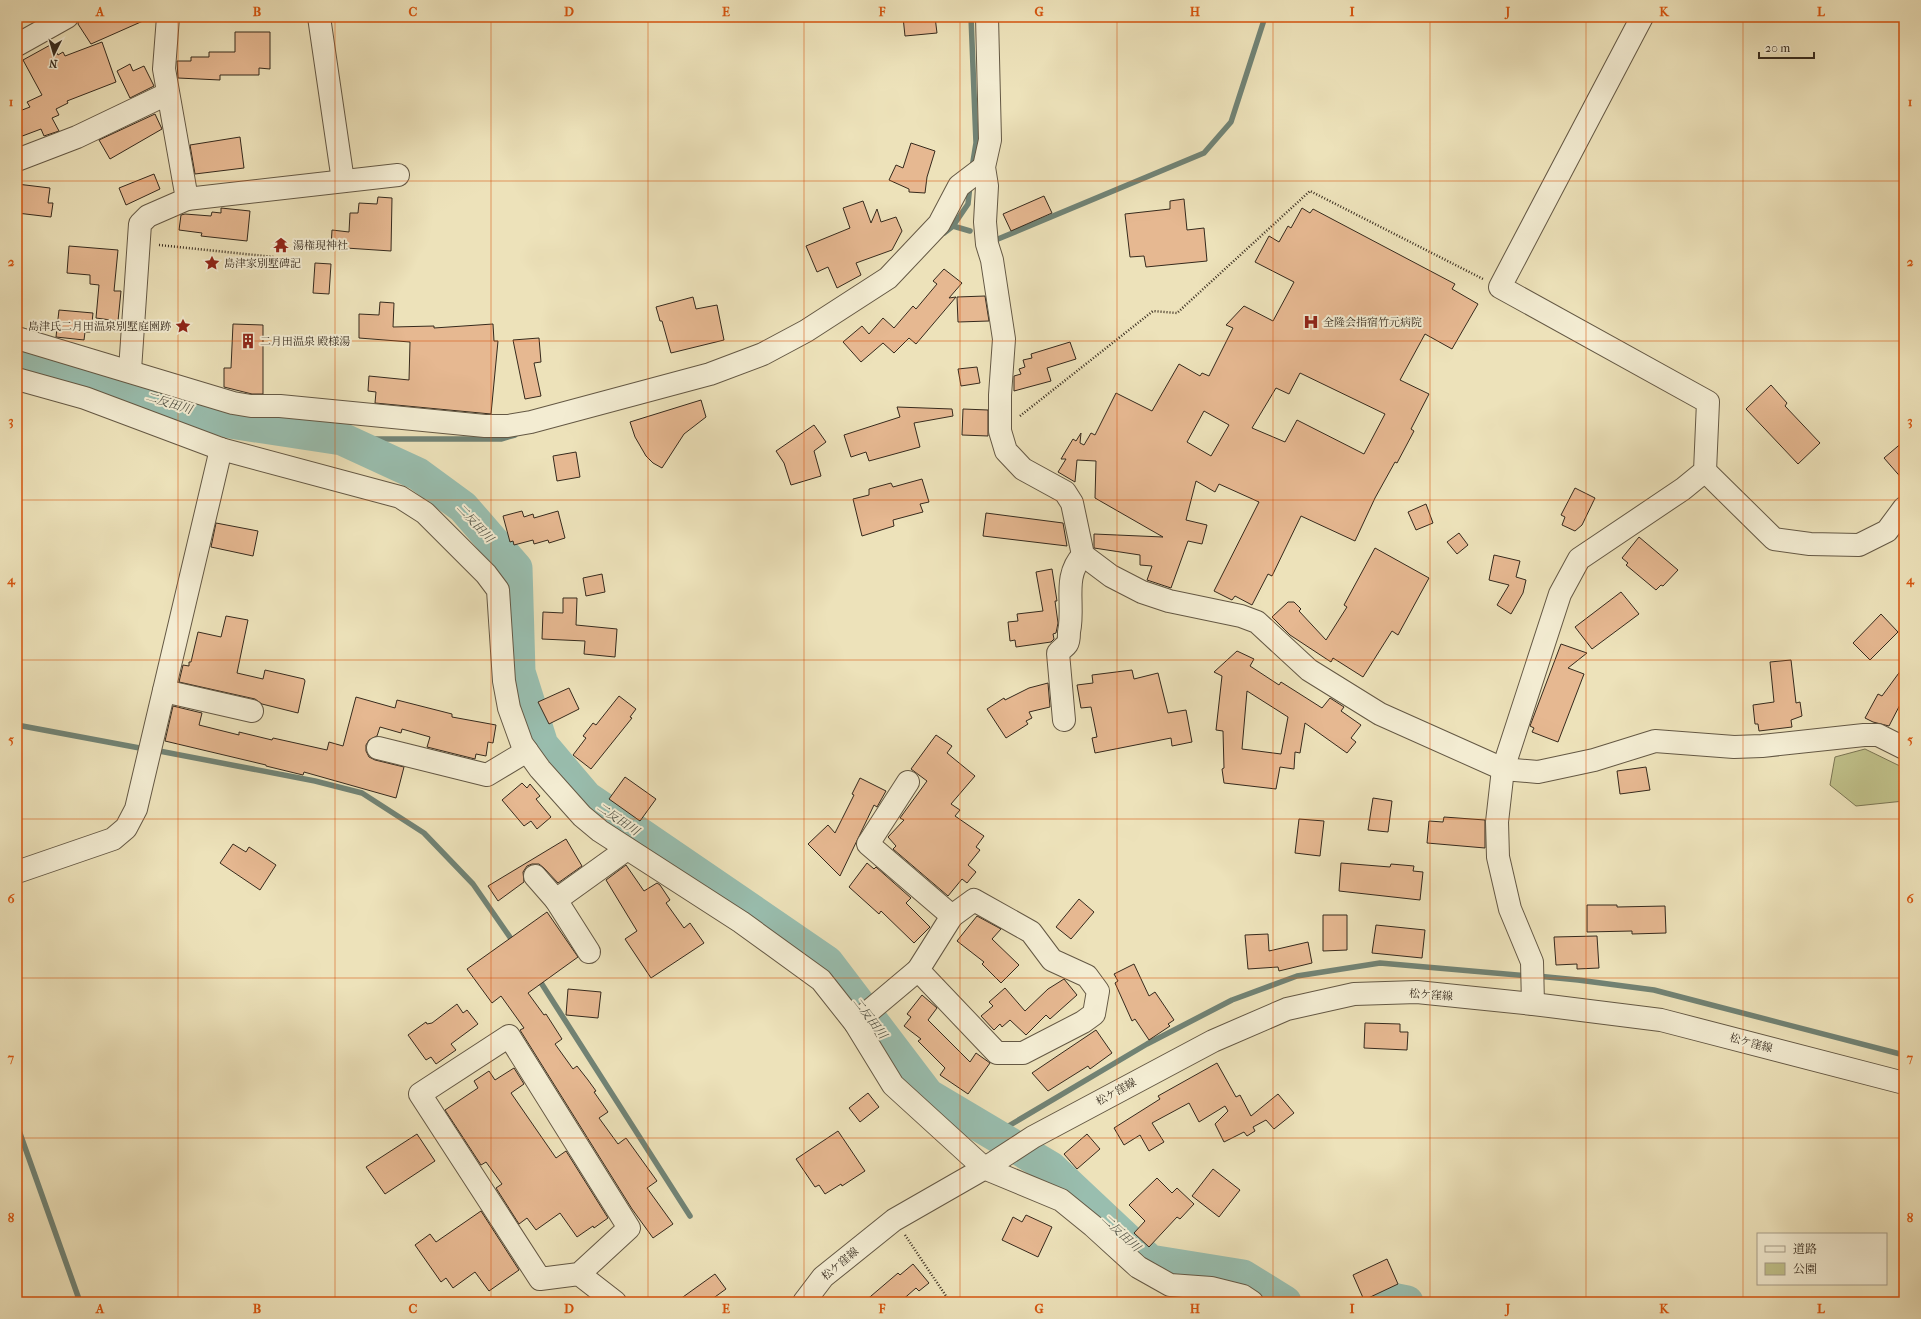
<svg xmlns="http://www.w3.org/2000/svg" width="1921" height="1319" viewBox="0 0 1921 1319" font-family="'IM FELL French Canon','Noto Serif JP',serif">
<rect width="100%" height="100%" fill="#ede2ba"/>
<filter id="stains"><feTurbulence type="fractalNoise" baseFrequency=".005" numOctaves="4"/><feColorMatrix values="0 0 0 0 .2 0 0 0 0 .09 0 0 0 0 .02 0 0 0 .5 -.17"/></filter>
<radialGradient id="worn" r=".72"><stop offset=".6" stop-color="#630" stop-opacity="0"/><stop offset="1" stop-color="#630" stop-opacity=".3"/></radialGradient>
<path fill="#c0c18a" stroke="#7b7654" d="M1865,749L1904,768V801L1856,806L1830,785L1835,757Z"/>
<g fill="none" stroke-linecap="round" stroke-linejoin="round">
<g stroke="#718375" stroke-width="5.5">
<path d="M971,17L976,143L972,168"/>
<path d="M953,226L968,204L970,185"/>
<path d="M944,233L953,226L970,231"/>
<path d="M998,239L1204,153L1231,122L1265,17"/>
<path d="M342,439H501L515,435"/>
<path d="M17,725L145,749"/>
<path d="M154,750L315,781L362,793L424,833L473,884L514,943"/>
<path d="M1537,976L1578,980L1654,990L1904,1055"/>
<path d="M538,978L690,1216"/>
<path d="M17,1125L80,1302"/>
<path d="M995,1134L1147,1044L1232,1000L1297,976L1380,963L1529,976"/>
</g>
<g stroke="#99beaf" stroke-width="33">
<path d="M17,355L230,422L342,439L418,474L463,507L516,568L519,672L542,745L586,797L827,962L928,1095L1051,1168L1150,1261L1243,1276L1285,1302"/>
<path d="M1383,1302L1392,1299L1407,1302"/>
</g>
</g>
<g fill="#e6b891" stroke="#362a1d" fill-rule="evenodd">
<path d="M79,17H152L91,44L78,24Z"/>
<path d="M903,17H935L937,33L905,36Z"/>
<path d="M235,32H270V69L259,68V75H220V80L178,78L177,61H191V57H209V52H235Z"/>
<path d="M102,42L116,82L67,101L68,103L56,109L59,115L52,118L59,131L44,136L41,129L17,138V112L30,107L27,102L42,95L23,60L52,44L58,55L63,52L65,56Z"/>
<path d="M130,64L133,71L144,66L154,86L130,98L117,71Z"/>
<path d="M155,114L162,129L110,159L99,140Z"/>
<path d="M240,137L244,168L195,174L190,145Z"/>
<path d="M911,143L935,151L927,177L925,193L909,192V189L889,180L896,165L903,168Z"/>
<path d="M154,174L160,189L126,205L119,188Z"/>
<path d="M17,184L50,188L48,203H53L51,217L17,213Z"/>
<path d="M1044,196L1052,213L1011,231L1003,214Z"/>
<path d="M378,197L392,198L391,251L331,247L332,230L349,232L350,213H358L359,203L377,204Z"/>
<path d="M1184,199L1187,230L1204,228L1207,261L1146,267L1144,256L1130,257L1125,214L1170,209V201Z"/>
<path d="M863,201L871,223L877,209L881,222L896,217L902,231L892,250L856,263L861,275L837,288L828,267L817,272L806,246L850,228L843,208Z"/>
<path d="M221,208L250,211L247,241L201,236L202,233L179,230L181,215L185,214L211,216L212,212L221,213Z"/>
<path d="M1302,208L1310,213L1313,209L1455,284L1452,289L1478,304L1452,349L1425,334L1400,380L1429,394L1411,429L1414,431L1397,463L1395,462L1375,498L1355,541L1301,516L1272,576L1268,574L1252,605L1235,596L1232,600L1214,591L1259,502L1219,484L1215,492L1196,481L1186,520L1207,525L1202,544L1188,541L1171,588L1147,580L1152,566L1140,565V555L1094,548V534L1163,537L1095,498L1096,461L1077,460L1075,482L1058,472L1066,459H1061L1073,439L1076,441L1081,433L1080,443L1084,445L1091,433L1095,435L1116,393L1152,411L1179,364L1200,376L1202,373L1209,376L1233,328L1226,325L1244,306L1273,321L1294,282L1255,262L1269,236L1279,242L1288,226L1291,228ZM1300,373L1385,414L1364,454L1297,420L1285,442L1252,428L1276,388L1289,394ZM1204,411L1229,425L1211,456L1187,442Z"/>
<path d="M69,246L118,250L114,291H121L118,321L96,318L99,285L90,284V275L67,273Z"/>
<path d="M315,263L331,264L329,294L313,293Z"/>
<path d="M944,269L962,283L949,298L956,297L916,344L909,338L894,353L883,343L861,362L843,342L862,326L869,334L883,318L894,328L913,306L916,309L937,284L933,281Z"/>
<path d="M985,296L989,321L958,322L957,297Z"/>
<path d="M693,297L696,309L717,305L724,340L671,353L662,321H660L656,307Z"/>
<path d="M380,302L394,303L393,327L434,326V328L493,324L494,341H498L491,414L375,403L376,392L368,391L369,376L409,380L410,342L359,338V314L379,315Z"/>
<path d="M59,310L93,313L91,332H85L84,340L56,337Z"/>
<path d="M233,324L263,325V394H252L224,387V368H231Z"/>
<path d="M539,338L541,362L534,363L541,396L525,399L513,340Z"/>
<path d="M1070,342L1076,359L1047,368L1051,381L1014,391V376L1021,374L1019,369L1025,367L1023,360L1032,358L1031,354Z"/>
<path d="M977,367L980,383L961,386L958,369Z"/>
<path d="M1771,385L1787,403L1785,406L1820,443L1798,464L1746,409Z"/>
<path d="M701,400L706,417L684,434L662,468L653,463L646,456L635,437L630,422Z"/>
<path d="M897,407L952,409L953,416L914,423L920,447L869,461L866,452L851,457L844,435L900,417Z"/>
<path d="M963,409L988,410V436L962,435Z"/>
<path d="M814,425L826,442L814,451L821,476L791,485L784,463L776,451Z"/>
<path d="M1904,441V481L1884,458Z"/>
<path d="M576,452L580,477L557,481L553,456Z"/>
<path d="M922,479L929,502L920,504L923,512L893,520L894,526L862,536L853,499L869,495V489L891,483L893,487Z"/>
<path d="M1575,488L1595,498L1582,525L1575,531L1562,525L1565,517L1561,515Z"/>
<path d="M1426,504L1433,523L1416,530L1408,512Z"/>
<path d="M522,511L524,517L533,514L534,518L558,511L565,538L549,543L548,540L534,544L533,540L514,545L513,541L510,542L503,516Z"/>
<path d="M986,513L1063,523L1067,546L983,536Z"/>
<path d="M216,523L258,531L253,556L211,547Z"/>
<path d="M1459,533L1468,545L1457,554L1447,542Z"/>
<path d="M1639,537L1678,570L1663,586L1661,585L1656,590L1626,565L1628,563L1622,558Z"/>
<path d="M1375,548L1429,578L1398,635L1392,631L1363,677L1333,658L1331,662L1290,635L1272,617L1288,602H1294L1301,609L1299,611L1326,640L1347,607L1344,605Z"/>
<path d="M1494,555L1520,561L1516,577L1526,580L1523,593L1511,614L1497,605L1509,585L1489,580Z"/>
<path d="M1052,569L1057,601H1055L1058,623L1056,633L1053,634L1054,639L1051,642L1016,647L1015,640L1010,641L1008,622L1018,621L1017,614L1043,611L1036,572Z"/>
<path d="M602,574L605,592L586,596L583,578Z"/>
<path d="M1621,592L1639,614L1592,649L1575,627Z"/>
<path d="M563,598H577L576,625L617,629L615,657L584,654L585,641L542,639L543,612L563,613Z"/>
<path d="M1881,614L1898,632L1870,660L1853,643Z"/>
<path d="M226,616L248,620L237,673L263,679L265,670L304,679L305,681L298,713L262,704L255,699L179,682L183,665L189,666V662H191L198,632L221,637Z"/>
<path d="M1561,644L1587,653L1568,668L1584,674L1558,742L1532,732L1534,728L1530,726Z"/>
<path d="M1237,651L1254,659L1250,666L1279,685L1281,682L1322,708L1330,698L1344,707L1341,711L1361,725L1351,738L1356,742L1347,753L1305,723L1300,753L1295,752L1294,769L1280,767L1276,789L1224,783L1222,769L1224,768L1223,731L1216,730L1222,676L1214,672ZM1247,691L1288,717L1281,754L1242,749Z"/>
<path d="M1791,660L1796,703L1800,702L1802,716L1791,720L1792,727L1759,731L1758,724H1755L1753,705L1774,702L1770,662Z"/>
<path d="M1904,666V697L1889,726L1873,722L1865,718L1878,694L1882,696Z"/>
<path d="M1132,670L1134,679L1158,673L1168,713L1186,710L1192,742L1172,746L1171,738L1095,753L1092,738L1097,737L1091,707L1081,708L1077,685L1093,683L1092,675Z"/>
<path d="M1048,683L1050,707L1029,712L1032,718L1026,721L1028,724L1006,738L987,709L1004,698L1005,700L1029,688Z"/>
<path d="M569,688L579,709L549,724L538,702Z"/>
<path d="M619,696L636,709L630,717L632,718L591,769L573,755L586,738L583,736L593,723L596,725Z"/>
<path d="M356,697L395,708L397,700L452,714V717L496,725L493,743L488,742L486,756L476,754L475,759L427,747L430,737L402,729L401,733L380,727L377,736L369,740L366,745V751L369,757L375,760L404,767L396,798L304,772L303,775L266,766V765L165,741L173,706L202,713L199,725L239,735V732L272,740L273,738L327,750L329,742L343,746Z"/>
<path d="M936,735L952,746L947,753L975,776L951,804L960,810L955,816L984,836L976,847L980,850L968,865L976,872L967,883L962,879L948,896L893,849L896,846L888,837L904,820L900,818L927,781L911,769Z"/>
<path d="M1646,767L1650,790L1620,794L1617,771Z"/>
<path d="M625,777L656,799L640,821L609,799Z"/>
<path d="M860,778L886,791L877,807L874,805L840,876L808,844L828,825L835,833L854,795L852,794Z"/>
<path d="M522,783L527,788L530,784L540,796L536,799L551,817L537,829L531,821L524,826L502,800Z"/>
<path d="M1373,798L1392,801L1388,832L1368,830Z"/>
<path d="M1444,817L1485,820V848L1427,843L1429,821L1443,822Z"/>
<path d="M1299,819L1324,821L1320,856L1295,853Z"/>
<path d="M566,839L582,866L558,883L544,868L539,864H532L527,866L523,872L524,882L498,901L488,886Z"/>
<path d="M233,844L246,852L249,847L276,865L260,890L220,863Z"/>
<path d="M867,863L874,869L876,867L911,898L906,903L930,927L914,943L881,911L879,914L849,887Z"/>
<path d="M1341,863L1390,867L1391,864L1414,866L1413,871L1423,872L1420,900L1339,891Z"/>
<path d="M626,865L644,891L657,883L660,885L670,900L666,903L684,928L690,923L704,943L651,978L625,939L637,931L606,880Z"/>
<path d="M1079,899L1094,912L1071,939L1056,927Z"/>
<path d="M1587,905H1617V907L1665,906L1666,933L1632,934V931L1587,932Z"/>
<path d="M547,912L578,957L528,993L544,1015L546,1014L562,1039L555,1044L573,1069L577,1066L588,1080L596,1091L594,1092L608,1112L599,1118L618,1144L626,1138L657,1181L647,1188L673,1224L653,1238L632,1209L520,1030L524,1028L501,996L492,1003L467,969Z"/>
<path d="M1323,915H1347V950L1323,951Z"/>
<path d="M977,916L1001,929L992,939L1019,965L1001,983L982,964L984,962L957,941Z"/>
<path d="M1376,925L1425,930L1422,958L1372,953Z"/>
<path d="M1268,934L1269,951L1308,942L1312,963L1279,971L1278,967L1248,969L1245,935Z"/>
<path d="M1597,936L1599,968L1577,969V964L1556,965L1554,937Z"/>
<path d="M1134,964L1149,996L1155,992L1174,1020L1168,1024L1170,1026L1149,1040L1135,1019L1132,1021L1115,983L1118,981L1114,974Z"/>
<path d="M1064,979L1077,995L1050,1019L1046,1015L1026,1035L1010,1020L1002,1027L1000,1024L994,1030L981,1016L993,1006L989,1002L1005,988L1025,1011L1048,989Z"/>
<path d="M568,989L601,992L598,1018L566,1015Z"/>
<path d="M922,995L937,1008L928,1020L970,1062L976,1053L990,1063L968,1094L940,1075L945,1068L918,1041L921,1039L904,1026L911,1017L907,1014Z"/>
<path d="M457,1004L463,1013L467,1010L478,1024L451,1044L456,1050L436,1064L431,1057L426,1060L408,1035L426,1022L427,1024L432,1023Z"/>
<path d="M1365,1023L1400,1024V1032H1408L1407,1050L1364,1048Z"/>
<path d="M1096,1030L1112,1053L1090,1069L1088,1066L1048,1091L1032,1073Z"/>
<path d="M1217,1063L1236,1097L1240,1095L1251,1116L1278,1094L1294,1113L1274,1129L1266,1120L1253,1127L1255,1131L1247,1136L1244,1132L1224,1142L1215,1124L1228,1111L1225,1106L1199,1122L1189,1103L1152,1123L1164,1142L1149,1151L1140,1135L1124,1145L1114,1128L1160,1099L1158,1096Z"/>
<path d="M514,1068L524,1084L511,1093L556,1158L566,1151L608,1218L594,1228L593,1226L577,1237L560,1213L536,1230L527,1218L519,1224L496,1188L502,1184L486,1162L481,1165L445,1110L478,1088L474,1081L489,1071L495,1080Z"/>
<path d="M868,1093L879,1107L860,1122L849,1108Z"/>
<path d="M838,1131L865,1171L842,1186L841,1184L825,1194L819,1185L815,1187L796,1159Z"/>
<path d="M417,1134L435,1161L385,1194L366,1167Z"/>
<path d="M1087,1134L1100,1149L1077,1169L1064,1154Z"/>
<path d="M1213,1169L1240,1190L1219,1217L1192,1196Z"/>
<path d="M1157,1178L1172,1193L1177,1188L1194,1204L1180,1219L1177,1217L1149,1247L1134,1233L1145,1221L1129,1205Z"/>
<path d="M481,1211L519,1270L489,1291L475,1272L453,1288L446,1278L441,1282L415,1245L430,1234L436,1242Z"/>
<path d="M1026,1215L1052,1227L1038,1257L1002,1240L1013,1217L1022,1222Z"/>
<path d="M1387,1259L1398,1284L1364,1300L1353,1275Z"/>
<path d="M913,1264L929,1283L919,1291L916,1288L900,1302H864L898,1273L900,1275Z"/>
<path d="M715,1274L726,1289L708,1302H676Z"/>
</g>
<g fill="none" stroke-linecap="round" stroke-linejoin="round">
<defs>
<g id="minor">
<path d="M319,17L343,181"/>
<path d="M987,17L990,140L984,167L987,186L985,222L987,244L992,260L1004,339L1000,395V431L1006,451L1023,469L1065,492L1072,503L1083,555L1111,576L1142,592L1169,601L1241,616L1257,622L1309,670L1380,714L1503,769L1538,772L1594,760L1655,741L1734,747L1762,746L1864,735H1878L1904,748"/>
<path d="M17,45L67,17"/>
<path d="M17,160L77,137L167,94"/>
<path d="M187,199L398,175"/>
<path d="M17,338L233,403L251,406H280L485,426H508L531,422L710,374L763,354L806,331L888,278L939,224L959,186L984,167"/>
<path d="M130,370L140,224L148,216L187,199L164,69L168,17"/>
<path d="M17,379L85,398L221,449L400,497L425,513L486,574L498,590L504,681L509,708L522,744L540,769L582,816L600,831L741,922L821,980L855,1023L893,1085L984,1168L1061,1200L1093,1226L1138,1267L1170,1285L1211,1288L1243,1296L1252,1302"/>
<path d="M1705,471L1774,539L1810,544L1859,545L1887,531L1904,508"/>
<path d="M164,691L252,711"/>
<path d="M1064,720L1058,653C1060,650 1065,647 1067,644C1069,641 1069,635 1069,632C1075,604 1062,577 1083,555"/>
<path d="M378,748L487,775L527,751"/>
<path d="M17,872L113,839L126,828L136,809L221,449"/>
<path d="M535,876L556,900L627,849"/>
<path d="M556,900L589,952"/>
<path d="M918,970L952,916"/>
<path d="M1533,1004L1532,962L1510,909L1498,857L1497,822L1503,769L1560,594L1579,559L1683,489L1705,471L1708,402L1500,287L1642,17"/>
<path d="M855,1023L918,970L997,1053H1023L1083,1022L1094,1014L1098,991L1087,976L1052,960L1031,932L974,900L952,916L868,844L908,782"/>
<path d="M579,1274L629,1228L509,1036L420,1094L540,1279L579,1274L615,1302"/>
<path d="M804,1302L823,1277L894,1220L990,1165L1033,1137L1213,1041L1287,1009L1354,994L1417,992L1533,1004L1661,1020L1904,1083"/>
</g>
</defs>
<use href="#minor" stroke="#645844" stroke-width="24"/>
<g stroke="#362a1d" stroke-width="2.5" stroke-dasharray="1 2" stroke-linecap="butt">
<path d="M159,245L274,257"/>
<path d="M1020,416L1153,311L1177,313L1310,191L1483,279"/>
<path d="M905,1235L950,1302"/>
</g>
<use href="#minor" stroke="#f3ecd2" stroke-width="22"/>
</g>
<path fill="none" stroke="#d6540e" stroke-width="1" stroke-opacity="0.55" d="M178,17V1302M335,17V1302M491,17V1302M648,17V1302M804,17V1302M960,17V1302M1117,17V1302M1273,17V1302M1430,17V1302M1586,17V1302M1743,17V1302M17,181H1904M17,341H1904M17,500H1904M17,660H1904M17,819H1904M17,978H1904M17,1138H1904"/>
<defs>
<symbol id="temple-bare" viewBox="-9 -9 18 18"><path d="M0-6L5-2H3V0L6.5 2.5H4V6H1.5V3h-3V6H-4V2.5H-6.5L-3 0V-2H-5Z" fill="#8f2418" stroke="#f3ecd2" stroke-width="2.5" paint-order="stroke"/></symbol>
<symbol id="sight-bare" viewBox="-9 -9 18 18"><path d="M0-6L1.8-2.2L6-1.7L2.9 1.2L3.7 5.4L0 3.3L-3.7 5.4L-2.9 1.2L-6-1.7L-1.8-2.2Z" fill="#8f2418" stroke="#f3ecd2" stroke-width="2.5" paint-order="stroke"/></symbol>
<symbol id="hospital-bare" viewBox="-9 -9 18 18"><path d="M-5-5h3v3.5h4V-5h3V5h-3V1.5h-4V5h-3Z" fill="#8f2418" stroke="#f3ecd2" stroke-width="2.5" paint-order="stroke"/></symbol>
<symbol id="building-bare" viewBox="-9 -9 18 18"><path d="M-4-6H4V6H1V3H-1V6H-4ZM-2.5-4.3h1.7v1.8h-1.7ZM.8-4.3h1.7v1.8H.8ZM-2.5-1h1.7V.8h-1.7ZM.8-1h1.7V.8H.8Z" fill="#8f2418" stroke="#f3ecd2" stroke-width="2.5" paint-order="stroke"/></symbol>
</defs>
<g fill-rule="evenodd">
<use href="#temple-bare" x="270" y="234" width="22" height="22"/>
<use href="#sight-bare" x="201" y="252" width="22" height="22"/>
<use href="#hospital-bare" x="1300" y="311" width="22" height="22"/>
<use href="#sight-bare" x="172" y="315" width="22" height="22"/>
<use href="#building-bare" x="237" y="330" width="22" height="22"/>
</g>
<g text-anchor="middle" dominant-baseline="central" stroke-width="4" stroke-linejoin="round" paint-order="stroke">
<g font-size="11" fill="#362a1d" stroke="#f3ecd2" text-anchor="start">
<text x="293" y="245">湯権現神社</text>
<text x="224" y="263">島津家別墅碑記</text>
<text x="1323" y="322">全隆会指宿竹元病院</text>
<text x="171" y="326" text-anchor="end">島津氏二月田温泉別墅庭園跡</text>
<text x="260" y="341">二月田温泉 殿様湯</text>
</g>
<g font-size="11" fill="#362a1d" stroke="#f3ecd2">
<text transform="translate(1431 995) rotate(4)">松ケ窪線</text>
<text transform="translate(1751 1043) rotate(15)">松ケ窪線</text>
<text transform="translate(1116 1092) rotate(-29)">松ケ窪線</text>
<text transform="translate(840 1264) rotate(-40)">松ケ窪線</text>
</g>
<g font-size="12" font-style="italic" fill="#4f4f42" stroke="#f3ecd2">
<text transform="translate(169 403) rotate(17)">二反田川</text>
<text transform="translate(475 523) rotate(47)">二反田川</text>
<text transform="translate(618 819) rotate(34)">二反田川</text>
<text transform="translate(870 1018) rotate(53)">二反田川</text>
<text transform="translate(1121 1233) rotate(43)">二反田川</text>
</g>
</g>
<rect width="1921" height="1319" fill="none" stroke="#ede2ba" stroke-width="44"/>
<rect x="1757" y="1233" width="130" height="52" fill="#f3ecd2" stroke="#a79e8a"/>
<rect x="1765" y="1246" width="20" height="6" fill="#f3ecd2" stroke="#a79e8a"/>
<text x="1793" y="1253" font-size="12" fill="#362a1d">道路</text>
<rect x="1765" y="1263" width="20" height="12" fill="#c0c18a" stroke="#a79e8a"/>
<text x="1793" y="1273" font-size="12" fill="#362a1d">公園</text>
<g transform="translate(54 54) rotate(185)" stroke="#f3ecd2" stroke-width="3" paint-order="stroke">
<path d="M0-3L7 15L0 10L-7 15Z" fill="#362a1d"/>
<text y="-6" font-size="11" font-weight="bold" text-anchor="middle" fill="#362a1d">N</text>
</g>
<path d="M1759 52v6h55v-6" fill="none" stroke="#362a1d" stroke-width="2"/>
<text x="1765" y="52" font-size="12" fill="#362a1d" stroke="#f3ecd2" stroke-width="3" paint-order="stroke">20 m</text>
<rect x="22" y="22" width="1877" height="1275" fill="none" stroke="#d6540e" stroke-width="1.5"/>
<g font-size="13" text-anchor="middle" font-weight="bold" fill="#d6540e">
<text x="100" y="16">A</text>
<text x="257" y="16">B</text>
<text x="413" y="16">C</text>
<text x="569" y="16">D</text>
<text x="726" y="16">E</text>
<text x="882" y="16">F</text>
<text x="1039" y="16">G</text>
<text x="1195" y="16">H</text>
<text x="1352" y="16">I</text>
<text x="1508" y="16">J</text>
<text x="1664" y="16">K</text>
<text x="1821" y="16">L</text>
<text x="11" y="106">1</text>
<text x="1910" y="106">1</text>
<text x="11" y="266">2</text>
<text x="1910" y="266">2</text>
<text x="11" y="425">3</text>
<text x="1910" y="425">3</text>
<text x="11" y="584">4</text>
<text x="1910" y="584">4</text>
<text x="11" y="744">5</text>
<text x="1910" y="744">5</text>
<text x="11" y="903">6</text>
<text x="1910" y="903">6</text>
<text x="11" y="1062">7</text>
<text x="1910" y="1062">7</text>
<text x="11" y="1222">8</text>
<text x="1910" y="1222">8</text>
<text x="100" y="1313">A</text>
<text x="257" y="1313">B</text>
<text x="413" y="1313">C</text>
<text x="569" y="1313">D</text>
<text x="726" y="1313">E</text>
<text x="882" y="1313">F</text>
<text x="1039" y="1313">G</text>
<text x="1195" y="1313">H</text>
<text x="1352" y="1313">I</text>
<text x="1508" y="1313">J</text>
<text x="1664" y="1313">K</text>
<text x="1821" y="1313">L</text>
</g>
<rect width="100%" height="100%" filter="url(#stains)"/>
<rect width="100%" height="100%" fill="url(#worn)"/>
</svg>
